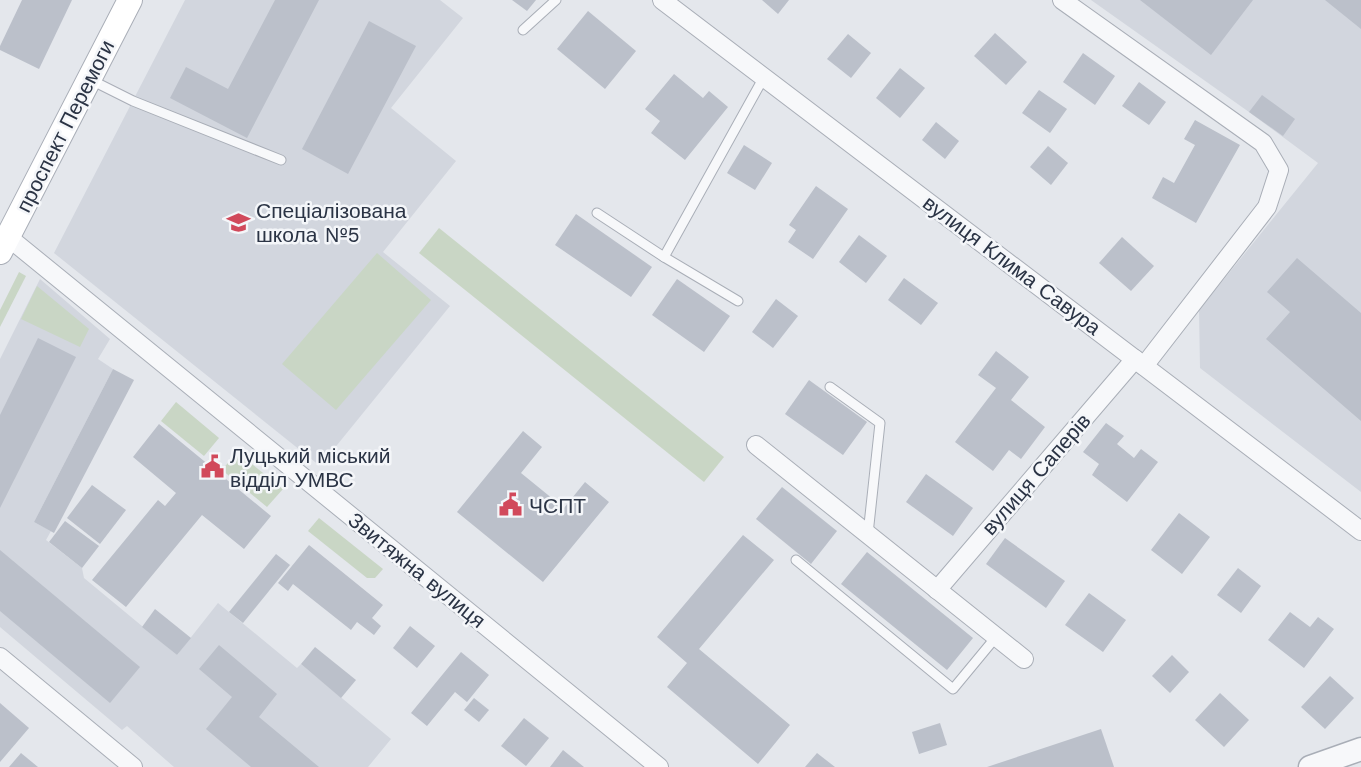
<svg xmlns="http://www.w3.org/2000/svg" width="1361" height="767" viewBox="0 0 1361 767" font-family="'Work Sans',sans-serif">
<rect width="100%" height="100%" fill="#e4e7ec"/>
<g fill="#d2d6de">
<path d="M185,0H440L463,18L391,108L456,161L383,252L450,306L320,466L54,253Z"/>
<path d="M1091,0H1361V492L1200,368L1199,310L1318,163L1249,112Z"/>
<path d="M40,279L110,339L98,359L113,369L34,522L51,531L46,540L82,568L84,578L177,655L218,603L297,668L301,664L391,739L368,767H174L127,726L122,730L0,627V359Z"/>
</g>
<g fill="#c9d6c5">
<path d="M439,228L724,457L704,482L419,253Z"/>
<path d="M377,253L431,300L336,410L282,364Z"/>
<path d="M19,272L26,276L0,327V310Z"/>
<path d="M37,286L89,329L80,347L21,319Z"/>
<path d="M176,402L219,438L204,456L161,421Z"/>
<path d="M237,452L283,489L267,507L222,470Z"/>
<path d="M319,518L383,569L375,578H367L308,531Z"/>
</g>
<g fill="#bbc0ca">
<path d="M22,0H72L39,69L0,50V46Z"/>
<path d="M275,0H319L247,138L170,98L186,67L228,89Z"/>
<path d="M512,0H536L527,11Z"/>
<path d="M762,0H789L778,14Z"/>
<path d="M1140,0H1253L1211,55Z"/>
<path d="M1325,0H1361V29Z"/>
<path d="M588,11L636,51L605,89L557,49Z"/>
<path d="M369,21L416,46L348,174L302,149Z"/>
<path d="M995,33L1027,62L1006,85L974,56Z"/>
<path d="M848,34L871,53L851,78L827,59Z"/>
<path d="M1083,53L1115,76L1095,105L1063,82Z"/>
<path d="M900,68L925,88L900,118L876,98Z"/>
<path d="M674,74L703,98L709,91L728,107L685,160L651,133L660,121L645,109Z"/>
<path d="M1139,82L1166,102L1149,125L1122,106Z"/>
<path d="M1039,90L1067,109L1050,133L1022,113Z"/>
<path d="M1262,95L1295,119L1283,136L1249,112Z"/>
<path d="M1195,120L1240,145L1196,223L1152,198L1163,177L1174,183L1195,145L1184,139Z"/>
<path d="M936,122L959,141L945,159L922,140Z"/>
<path d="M744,145L772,163L755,190L727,173Z"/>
<path d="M1048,146L1068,163L1051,185L1030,167Z"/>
<path d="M816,186L848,209L813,259L788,242L796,230L789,225Z"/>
<path d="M576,214L652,267L631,297L555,245Z"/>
<path d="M859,235L887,256L866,283L839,262Z"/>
<path d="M1122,237L1154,266L1131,291L1099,263Z"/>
<path d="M1297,258L1361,313V421L1266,339L1290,312L1267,292Z"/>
<path d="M904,278L938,303L921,325L888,300Z"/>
<path d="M677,279L730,316L704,352L652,315Z"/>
<path d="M776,299L798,316L773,348L752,332Z"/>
<path d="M38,338L76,357L0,508V415Z"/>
<path d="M996,351L1029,377L1011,400L1045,427L1021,459L1009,450L993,471L955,442L996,388L978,375Z"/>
<path d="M113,369L134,380L54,533L34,522Z"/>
<path d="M809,380L867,422L843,455L785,414Z"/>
<path d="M1106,423L1124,436L1117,444L1134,458L1141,449L1158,462L1127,502L1092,475L1099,464L1083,452Z"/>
<path d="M159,424L271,516L244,549L202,515L126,607L92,580L158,500L165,506L176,493L133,457Z"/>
<path d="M523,431L542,447L521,473L564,508L585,482L609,502L543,582L457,512Z"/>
<path d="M926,474L973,508L953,536L906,502Z"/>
<path d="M92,485L126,510L100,544L67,518Z"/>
<path d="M782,487L837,531L811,564L756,519Z"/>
<path d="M1179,513L1210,537L1182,574L1151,550Z"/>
<path d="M65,521L99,546L82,568L49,542Z"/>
<path d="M743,535L774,560L699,649L790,725L758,764L667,687L687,663L657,637Z"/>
<path d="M1005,538L1065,581L1046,608L986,564Z"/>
<path d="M309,545L383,605L372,618L381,626L374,635L357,622L351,630L293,584L288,591L278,583Z"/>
<path d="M0,550L140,667L110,703L0,611Z"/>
<path d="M867,552L973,638L947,670L841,584Z"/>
<path d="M276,554L290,565L243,623L229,612Z"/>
<path d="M1238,568L1261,586L1241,613L1217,595Z"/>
<path d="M1089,593L1126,620L1103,652L1065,625Z"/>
<path d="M155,609L191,638L177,655L142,627Z"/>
<path d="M1290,612L1310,627L1318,617L1334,629L1304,668L1268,640Z"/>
<path d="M410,626L435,646L417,668L393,648Z"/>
<path d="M219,645L277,694L259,717L319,767H251L206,729L232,697L199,669Z"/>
<path d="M315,647L356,680L341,698L301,664Z"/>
<path d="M461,652L489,675L467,702L455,692L427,726L411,713Z"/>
<path d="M1172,655L1189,672L1170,693L1152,676Z"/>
<path d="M1330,676L1354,698L1325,729L1301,707Z"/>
<path d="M1220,693L1249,720L1224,747L1195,720Z"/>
<path d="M474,698L489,710L479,722L464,710Z"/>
<path d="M0,703L29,728L0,762Z"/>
<path d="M524,718L549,738L526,766L501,746Z"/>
<path d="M940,723L947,745L919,754L912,732Z"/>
<path d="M1101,729L1114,767H987Z"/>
<path d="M563,750L584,767H550Z"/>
<path d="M21,753L38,767H9Z"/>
<path d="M817,753L835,767H805Z"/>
</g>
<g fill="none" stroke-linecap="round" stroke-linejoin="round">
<defs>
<g id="service">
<path d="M523,30L556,0"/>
<path d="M91,80L133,101L281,160"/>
<path d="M597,213L664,257L738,301"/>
<path d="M664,257L764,77"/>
<path d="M830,387L880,423L868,534"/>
<path d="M796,560L953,689L996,637"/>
</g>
<g id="minor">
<path d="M662,0L1361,531"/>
<path d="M1062,0L1263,143L1279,170L1267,207L1144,366"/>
<path d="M8,237L659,767"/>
<path d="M756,445L1024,659"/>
<path d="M937,590L1135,359"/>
<path d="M0,657L133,767"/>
</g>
<path id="tertiary" d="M1310,767L1361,749"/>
<path id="secondary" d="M0,252L130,0"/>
</defs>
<use href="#service" stroke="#a9aeb7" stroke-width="11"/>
<use href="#minor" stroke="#a9aeb7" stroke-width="20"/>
<use href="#tertiary" stroke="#a9aeb7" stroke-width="25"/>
<use href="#secondary" stroke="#a9aeb7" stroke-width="26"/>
<use href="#service" stroke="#f7f8fa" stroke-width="9"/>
<use href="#minor" stroke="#f7f8fa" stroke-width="18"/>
<use href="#tertiary" stroke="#f7f8fa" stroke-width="22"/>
<use href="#secondary" stroke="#fff" stroke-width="24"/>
</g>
<defs>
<symbol id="school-bare" viewBox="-9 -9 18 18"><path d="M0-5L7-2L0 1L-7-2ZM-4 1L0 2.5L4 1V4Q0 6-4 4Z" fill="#d1495b" stroke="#f4f6f9" stroke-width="2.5" paint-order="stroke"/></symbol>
<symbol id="civic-bare" viewBox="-9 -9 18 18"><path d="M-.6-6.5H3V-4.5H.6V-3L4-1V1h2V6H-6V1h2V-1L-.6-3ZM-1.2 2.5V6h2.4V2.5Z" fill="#d1495b" stroke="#f4f6f9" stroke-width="2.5" paint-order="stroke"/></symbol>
</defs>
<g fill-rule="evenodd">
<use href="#school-bare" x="222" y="206" width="33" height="33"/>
<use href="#civic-bare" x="196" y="450" width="33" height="33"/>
<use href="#civic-bare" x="494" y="488" width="33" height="33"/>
</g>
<g text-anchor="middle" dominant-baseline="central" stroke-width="5" stroke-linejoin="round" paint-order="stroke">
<g font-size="21" fill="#2b3445" stroke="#f4f6f9">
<text transform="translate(65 126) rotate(-63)">проспект Перемоги</text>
<text transform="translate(1012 265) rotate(37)">вулиця Клима Савура</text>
<text transform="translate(1036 474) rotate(-49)">вулиця Саперів</text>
<text transform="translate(417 570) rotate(39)">Звитяжна вулиця</text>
</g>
<g font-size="21" fill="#2b3445" stroke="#f4f6f9" text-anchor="start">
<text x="256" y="210">Спеціалізована<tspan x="256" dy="24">школа №5</tspan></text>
<text x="230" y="455">Луцький міський<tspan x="230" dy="24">відділ УМВС</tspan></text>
<text x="529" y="505">ЧСПТ</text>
</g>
</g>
</svg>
